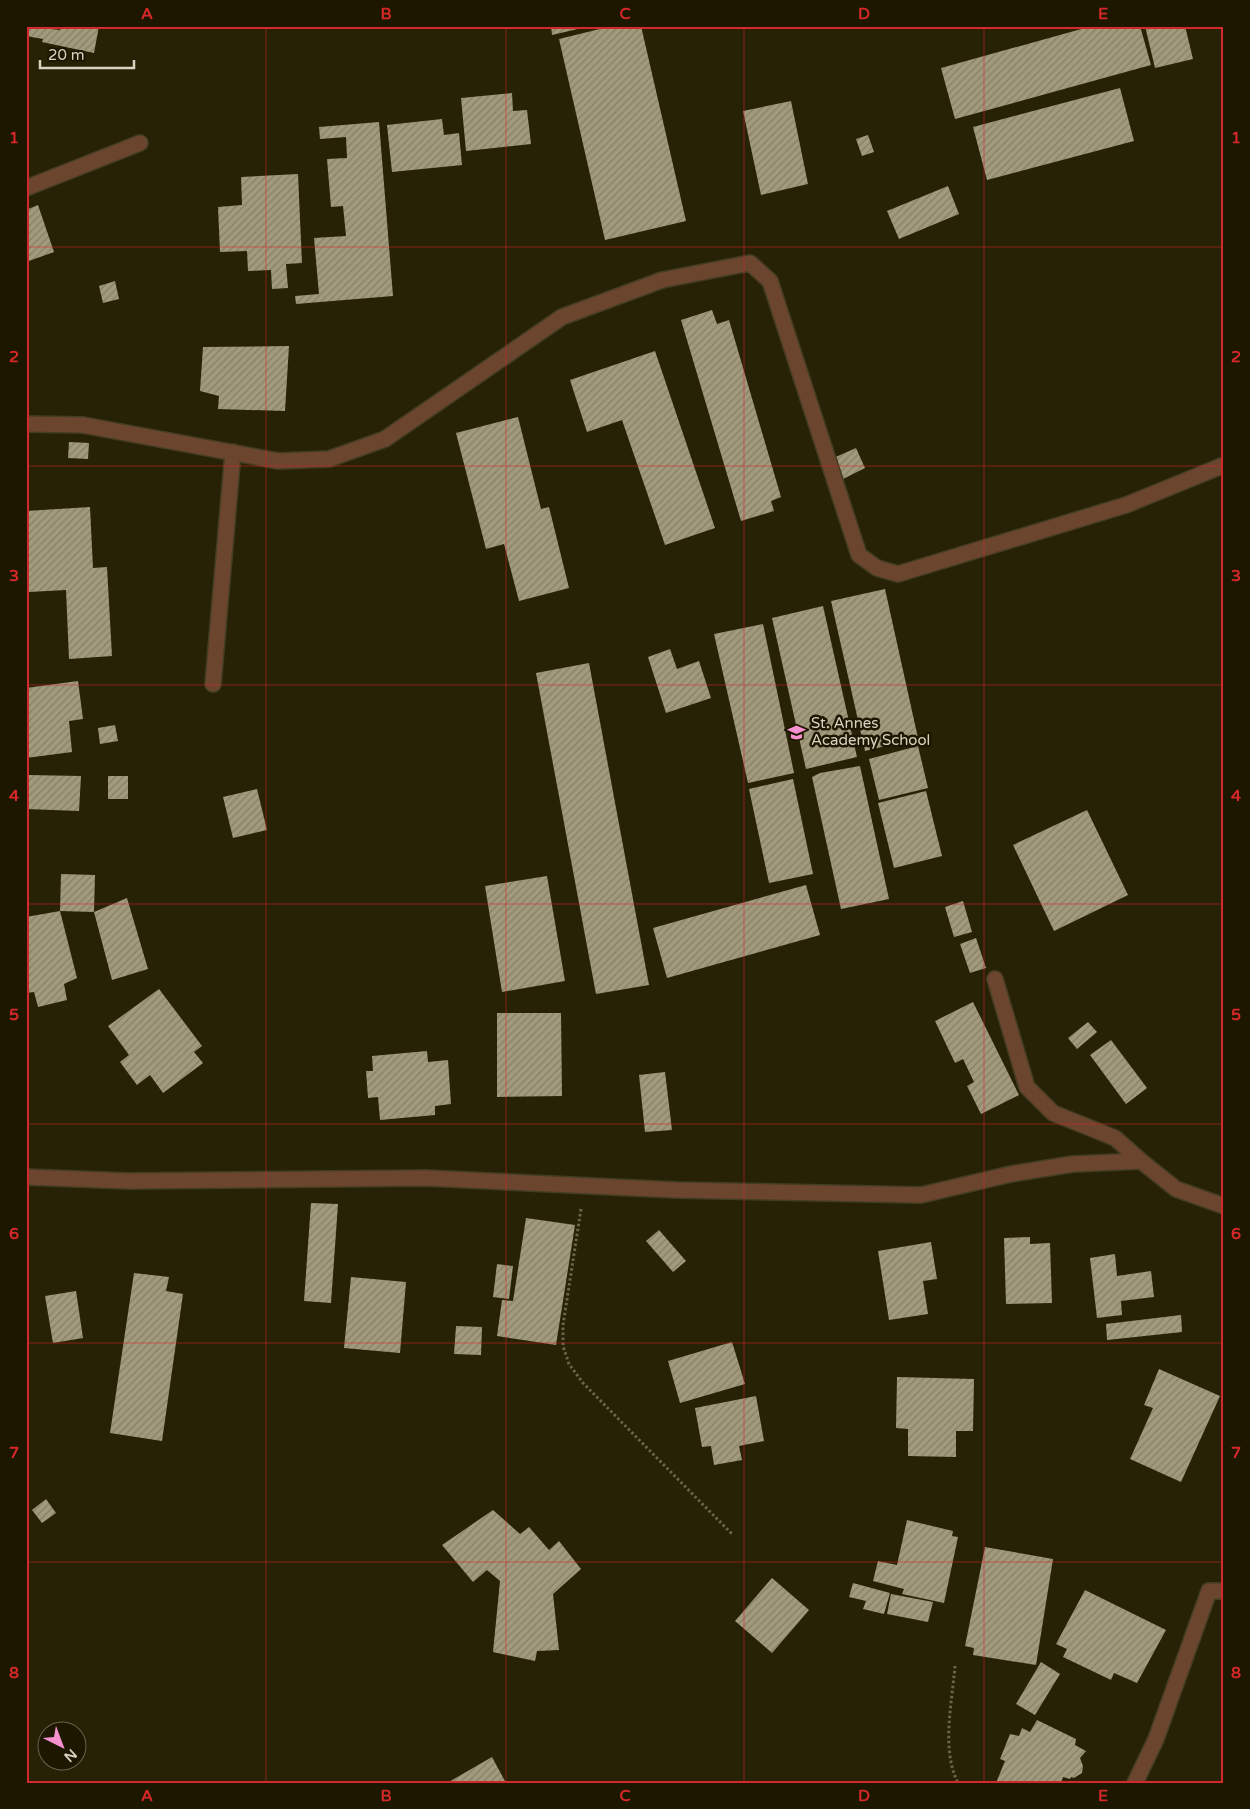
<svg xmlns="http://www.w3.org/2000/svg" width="1250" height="1809" viewBox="0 0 1250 1809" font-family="'Varela Round',sans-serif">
<defs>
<pattern id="building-hatch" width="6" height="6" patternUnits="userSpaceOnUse" patternTransform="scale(1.25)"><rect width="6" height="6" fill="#a29a7c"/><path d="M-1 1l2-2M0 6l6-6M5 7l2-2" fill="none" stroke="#857f68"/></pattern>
</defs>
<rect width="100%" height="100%" fill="#272105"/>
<g fill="url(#building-hatch)">
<path d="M26,26L60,30L61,26H99L94,53L42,42L43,39L26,36Z"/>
<path d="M551,26H586V27L552,35Z"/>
<path d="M612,26H641L686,221L605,240L559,39Z"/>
<path d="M1092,26H1140L1151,65L955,119L941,68Z"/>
<path d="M1145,26H1185L1193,59L1155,68Z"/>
<path d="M1120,88L1134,141L987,180L973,127Z"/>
<path d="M512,93L513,111L527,110L531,144L466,151L461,98Z"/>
<path d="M791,101L808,184L761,195L743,111Z"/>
<path d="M442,119L444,135L459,133L462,165L392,172L387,125Z"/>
<path d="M379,122L393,296L296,304L295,296L319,294L314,238L346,236L343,206L331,207L327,159L347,158L346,137L320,139L319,127Z"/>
<path d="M868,135L874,152L862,156L856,139Z"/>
<path d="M298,174L302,263L286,264L288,288L272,289L271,270L248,271L247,251L220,252L218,207L242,205L241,177Z"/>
<path d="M948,186L959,214L899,239L887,211Z"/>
<path d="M38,205L54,252L26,262V210Z"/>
<path d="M115,281L119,299L103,303L99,286Z"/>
<path d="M712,310L717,324L729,320L781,497L771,501L774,511L741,521L681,320Z"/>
<path d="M289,346L285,411L218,409L219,396L200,391L203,347Z"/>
<path d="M655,351L715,528L665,545L622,420L587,432L570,380Z"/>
<path d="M518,417L541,509L549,507L569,588L519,601L504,544L486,549L456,433Z"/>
<path d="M69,442L89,443L88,459L68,458Z"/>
<path d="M856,448L865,468L839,481L829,460Z"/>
<path d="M90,507L93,568L107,567L112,656L69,659L66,590L29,592L26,511Z"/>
<path d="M885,589L918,738L865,751L831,601Z"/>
<path d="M823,606L857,757L806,769L772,618Z"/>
<path d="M763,624L794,773L748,783L714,634Z"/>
<path d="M670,649L677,669L699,661L711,698L666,713L648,657Z"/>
<path d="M589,663L649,985L596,994L536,673Z"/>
<path d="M78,681L83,719L69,721L72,752L26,758V688Z"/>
<path d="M115,725L118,741L100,744L98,728Z"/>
<path d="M918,746L928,788L879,800L869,759Z"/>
<path d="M860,766L889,899L841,909L812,777L820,773Z"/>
<path d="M28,775L81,776L79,811L26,809Z"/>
<rect x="108" y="776" width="20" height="23"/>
<path d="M793,779L813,874L769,883L749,789Z"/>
<path d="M257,789L267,830L233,838L223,797Z"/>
<path d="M926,791L942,856L894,868L878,803Z"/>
<path d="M1087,810L1128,895L1054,931L1013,845Z"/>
<path d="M61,874L95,875L94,912L127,898L148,969L112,980L94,912L60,911Z"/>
<path d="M547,876L565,981L502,992L485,886Z"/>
<path d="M806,885L820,935L667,978L653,928Z"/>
<path d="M963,901L972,932L954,937L945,907Z"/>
<path d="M60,911L77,978L64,984L67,1000L38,1007L34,992L26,993V917Z"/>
<path d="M976,938L986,968L970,973L960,944Z"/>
<path d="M159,989L202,1046L194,1052L203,1063L163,1093L150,1075L137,1085L120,1062L129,1055L108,1026Z"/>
<path d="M973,1002L1019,1095L981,1114L967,1086L974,1082L963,1059L955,1063L935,1021Z"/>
<path d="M497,1013H561L562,1096L497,1097Z"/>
<path d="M1088,1022L1097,1032L1077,1049L1068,1038Z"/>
<path d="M1111,1040L1147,1088L1126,1104L1090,1055Z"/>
<path d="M427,1051L428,1062L448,1060L451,1104L435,1106V1115L380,1120L378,1097L368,1098L366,1071H373L372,1056Z"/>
<path d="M665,1072L672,1130L645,1132L639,1075Z"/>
<path d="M311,1203L338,1204L331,1303L304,1301Z"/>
<path d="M526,1218L575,1225L556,1345L497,1336L502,1300L513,1301Z"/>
<path d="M659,1230L686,1261L673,1272L646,1241Z"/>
<path d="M1030,1237V1244L1050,1243L1052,1303L1006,1304L1004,1238Z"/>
<path d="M931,1242L937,1279L923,1281L928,1314L889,1320L878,1251Z"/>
<path d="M1115,1254L1117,1276L1151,1271L1154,1297L1121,1301L1122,1315L1097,1318L1090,1258Z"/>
<path d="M497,1264L513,1266L509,1299L493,1297Z"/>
<path d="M134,1273L169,1277L166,1291L183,1294L162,1441L110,1433Z"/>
<path d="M351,1277L406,1282L400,1353L344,1348Z"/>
<path d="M76,1291L83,1338L53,1343L45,1296Z"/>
<path d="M1181,1315L1182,1332L1107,1340L1106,1324Z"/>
<path d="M456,1326L482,1327L481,1355L454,1354Z"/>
<path d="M732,1342L745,1384L680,1403L668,1361Z"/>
<path d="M1159,1369L1220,1396L1181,1482L1130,1459L1153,1408L1144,1405Z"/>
<path d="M897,1377L974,1379L973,1431H956V1457L908,1456V1429L896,1428Z"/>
<path d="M756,1396L764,1441L739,1446L742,1460L714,1465L711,1446L702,1447L695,1408Z"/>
<path d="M46,1499L56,1513L42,1523L32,1510Z"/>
<path d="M493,1510L520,1534L529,1527L549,1550L559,1541L581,1569L553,1594L559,1650L537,1651L535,1661L493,1652L500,1581L487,1570L473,1582L442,1545Z"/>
<path d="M907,1520L953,1531L952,1536L958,1537L944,1603L902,1594L904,1589L873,1581L878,1561L897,1565Z"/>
<path d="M985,1547L1053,1559L1036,1665L973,1655L974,1648L965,1646Z"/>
<path d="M772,1578L809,1610L772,1653L735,1621Z"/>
<path d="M853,1583L890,1593L884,1614L863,1609L866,1601L849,1597Z"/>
<path d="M1085,1590L1166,1630L1137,1683L1114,1673L1111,1680L1063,1657L1067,1649L1056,1644Z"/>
<path d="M891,1594L933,1602L928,1622L887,1614Z"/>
<path d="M1041,1662L1060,1674L1035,1715L1016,1704Z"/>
<path d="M1037,1720L1076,1739L1075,1745L1086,1751L1080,1758L1083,1766L1082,1773L1074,1778L1071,1777L1070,1779L1063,1777L1061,1783H996L1005,1761L1000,1759L1010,1734L1019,1736L1022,1728L1030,1732Z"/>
<path d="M492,1757L506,1783H447Z"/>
</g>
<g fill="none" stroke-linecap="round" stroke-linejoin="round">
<defs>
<g id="minor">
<path d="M26,188L140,143"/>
<path d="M26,424L83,425L278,461L329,459L385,439L562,317L662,280L750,263L770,281L859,555L877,568L898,574L1126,505L1224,465"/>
<path d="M213,684L233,452"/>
<path d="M995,979L1027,1087L1053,1113L1115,1138L1141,1161"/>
<path d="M26,1177L129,1181L426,1178L676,1190L921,1195L1011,1174L1073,1164L1141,1161L1176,1189L1224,1206"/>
<path d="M1135,1783L1156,1739L1209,1591H1224"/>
</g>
</defs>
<use href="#minor" stroke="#433d23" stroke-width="18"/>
<g stroke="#6a654d" stroke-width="3" stroke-dasharray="2.5 2.5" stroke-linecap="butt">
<path d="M581,1209L563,1325V1346L569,1364L583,1383L732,1534"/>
<path d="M955,1666C952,1704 941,1749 958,1783"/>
</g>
<use href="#minor" stroke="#6b452d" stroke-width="15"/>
</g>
<path fill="none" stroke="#d62828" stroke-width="1" stroke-opacity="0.55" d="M266,26V1783M506,26V1783M744,26V1783M984,26V1783M26,247H1224M26,466H1224M26,685H1224M26,904H1224M26,1124H1224M26,1343H1224M26,1562H1224"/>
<defs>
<symbol id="school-bare" viewBox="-9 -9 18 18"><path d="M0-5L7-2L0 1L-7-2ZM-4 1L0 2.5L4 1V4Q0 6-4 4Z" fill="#f790cf" stroke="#1e1700" stroke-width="2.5" paint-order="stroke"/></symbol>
</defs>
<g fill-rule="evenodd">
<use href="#school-bare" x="784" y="720" width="25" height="25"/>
</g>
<g text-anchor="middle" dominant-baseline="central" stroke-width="5" stroke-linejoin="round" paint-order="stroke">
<g font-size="15" fill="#d7d3c3" stroke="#1e1700" text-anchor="start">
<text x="811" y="723">St. Annes<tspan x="811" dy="17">Academy School</tspan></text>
</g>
</g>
<rect width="1250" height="1809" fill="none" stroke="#1e1700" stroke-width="55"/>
<g transform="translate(62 1746) rotate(138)"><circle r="24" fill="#1e1700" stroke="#68624e"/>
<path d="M0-4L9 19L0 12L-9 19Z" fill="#f790cf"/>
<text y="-8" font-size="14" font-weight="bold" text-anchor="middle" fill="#d7d3c3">N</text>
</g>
<path d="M40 60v8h94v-8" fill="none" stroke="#d7d3c3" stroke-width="2.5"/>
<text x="48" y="60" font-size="15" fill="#d7d3c3" stroke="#1e1700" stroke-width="4" paint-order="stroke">20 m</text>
<rect x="28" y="28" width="1194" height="1754" fill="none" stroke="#d62828" stroke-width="2"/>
<g font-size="16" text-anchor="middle" font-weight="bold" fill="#d62828">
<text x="147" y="19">A</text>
<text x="386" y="19">B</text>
<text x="625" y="19">C</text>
<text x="864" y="19">D</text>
<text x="1103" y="19">E</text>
<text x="14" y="143">1</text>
<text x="1236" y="143">1</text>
<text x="14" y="362">2</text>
<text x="1236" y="362">2</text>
<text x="14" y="581">3</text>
<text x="1236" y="581">3</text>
<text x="14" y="801">4</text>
<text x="1236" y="801">4</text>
<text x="14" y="1020">5</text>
<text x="1236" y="1020">5</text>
<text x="14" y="1239">6</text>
<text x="1236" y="1239">6</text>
<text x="14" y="1458">7</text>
<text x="1236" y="1458">7</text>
<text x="14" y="1678">8</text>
<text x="1236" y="1678">8</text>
<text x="147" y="1801">A</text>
<text x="386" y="1801">B</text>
<text x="625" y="1801">C</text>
<text x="864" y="1801">D</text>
<text x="1103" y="1801">E</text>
</g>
</svg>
